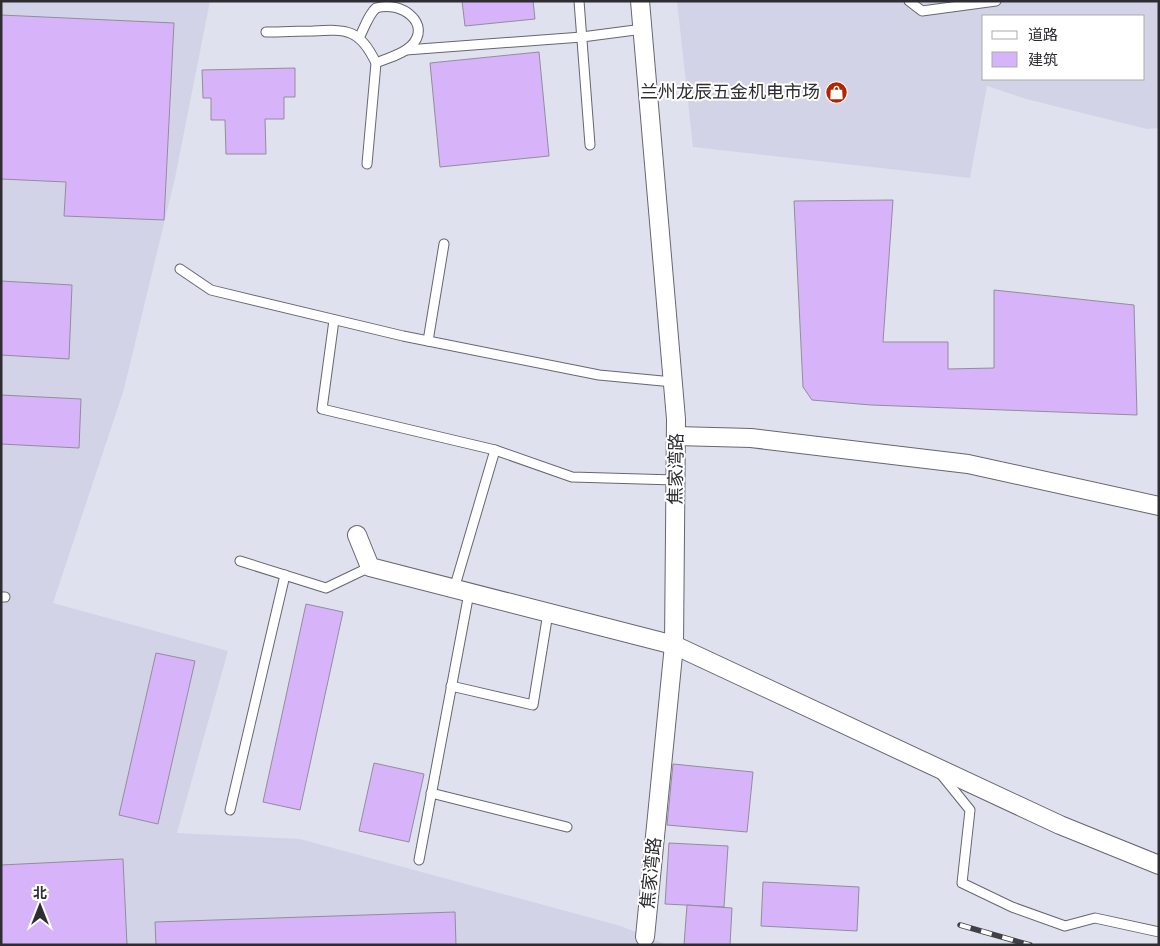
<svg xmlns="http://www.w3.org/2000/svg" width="1160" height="946" viewBox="0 0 1160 946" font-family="'Zilla Slab','Noto Sans SC',serif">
<rect width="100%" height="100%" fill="#e0e1ee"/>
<g fill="#d3d3e8" fill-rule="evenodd">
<path d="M1,1H210L175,178L124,389L53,603L228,651L177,833L300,839L621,926L667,945H1Z"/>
<path d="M677,1H1159V128L1147,129L1026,99L987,86L970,178L693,147ZM984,16H1144V79H984Z"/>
</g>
<g fill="#d7b4fa" stroke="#928d99">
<path d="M462,1H533L535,19L465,26Z"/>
<path d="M1,15L174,23L164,220L64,216L66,182L1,179Z"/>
<path d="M539,52L549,156L440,167L430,63Z"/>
<path d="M295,68V97H284V119H265L266,154H226L225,120H211V98H203L202,70Z"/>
<path d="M893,200L883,342H948V369L994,368V290L1134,305L1137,415L871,405L812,400L803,387L794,201Z"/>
<path d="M1,281L72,285L69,359L1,355Z"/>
<path d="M1,395L81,399L79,448L1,444Z"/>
<path d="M306,604L343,612L300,810L263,802Z"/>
<path d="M156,653L195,661L158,824L119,815Z"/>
<path d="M374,763L424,774L409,842L359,831Z"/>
<path d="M673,764L753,772L747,832L667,825Z"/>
<path d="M669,843L728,846L724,907L665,904Z"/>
<path d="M123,859L127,945H1V865Z"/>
<path d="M763,882L859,887L857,931L761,926Z"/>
<path d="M687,905L732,908L730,945H684Z"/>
<path d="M455,912L456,945H156L155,922Z"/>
</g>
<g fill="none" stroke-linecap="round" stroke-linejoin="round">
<defs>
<g id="service">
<path d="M579,1L590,145"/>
<path d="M909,1L922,11L996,1"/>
<path d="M266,32C282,32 298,31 313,31C347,29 360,29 376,63L367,164"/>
<path d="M359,38C364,29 368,15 376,8C401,0 433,24 411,46C402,55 387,58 376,63"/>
<path d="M406,50L582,37L643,29"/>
<path d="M180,269L211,290L403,336L599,375L673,382"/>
<path d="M334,320L322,409L495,450L572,477L675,480"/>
<path d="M428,341L444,244"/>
<path d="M240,561L326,588L370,567"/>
<path d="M454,589L495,450"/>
<path d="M1,597H5"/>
<path d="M451,686L533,705L548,613"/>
<path d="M940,773L970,810L962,883L1012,907L1065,926L1095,918L1159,932"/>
<path d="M431,793L567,827"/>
<path d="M230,810L285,575"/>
<path d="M419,860L469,593"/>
</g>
<g id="minor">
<path d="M640,1L676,419L674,645L645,937"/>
<path d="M676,436L751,438L968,464L1159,506"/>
<path d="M357,535L370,567L674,645L1060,825L1159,865"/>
</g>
</defs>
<use href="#service" stroke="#666672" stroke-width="11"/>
<use href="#minor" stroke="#666672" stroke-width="20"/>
<use href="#service" stroke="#fff" stroke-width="9"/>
<use href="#minor" stroke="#fff" stroke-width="18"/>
<defs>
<path id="rail" d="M960,925L1030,945"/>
</defs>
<use href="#rail" stroke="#404046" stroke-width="5.5"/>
<use href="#rail" stroke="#fff" stroke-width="4" stroke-dasharray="11" stroke-linecap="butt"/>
</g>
<defs>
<symbol id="shop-disc" viewBox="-11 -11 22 22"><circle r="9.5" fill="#b12500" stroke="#fff"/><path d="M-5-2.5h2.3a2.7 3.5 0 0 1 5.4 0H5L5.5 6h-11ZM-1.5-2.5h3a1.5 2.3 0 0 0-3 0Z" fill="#fff"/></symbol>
</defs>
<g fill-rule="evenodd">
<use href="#shop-disc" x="824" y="80" width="25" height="25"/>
</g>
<g text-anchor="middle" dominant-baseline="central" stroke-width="4" stroke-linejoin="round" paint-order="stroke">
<g font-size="18" fill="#2d2d32" stroke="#fff" text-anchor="end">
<text x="820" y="92">兰州龙辰五金机电市场</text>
</g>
<g font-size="18" fill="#2d2d32" stroke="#fff">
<text transform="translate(676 469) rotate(-89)">焦家湾路</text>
<text transform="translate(651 873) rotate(-84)">焦家湾路</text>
</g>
</g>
<rect width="1160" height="946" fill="none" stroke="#2d2d32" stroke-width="5"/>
<rect x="982" y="15" width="162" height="65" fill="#ffffff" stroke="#ababad"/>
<rect x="992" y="31" width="25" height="8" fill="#ffffff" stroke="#ababad"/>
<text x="1028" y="40" font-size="15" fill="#2d2d32">道路</text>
<rect x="992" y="52" width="25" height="15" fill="#d7b4fa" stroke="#ababad"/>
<text x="1028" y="65" font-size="15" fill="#2d2d32">建筑</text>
<g transform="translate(40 906)" stroke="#ffffff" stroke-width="4" paint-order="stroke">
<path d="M0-4L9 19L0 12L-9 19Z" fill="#2d2d32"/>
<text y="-8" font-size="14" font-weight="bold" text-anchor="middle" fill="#2d2d32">北</text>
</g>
</svg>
